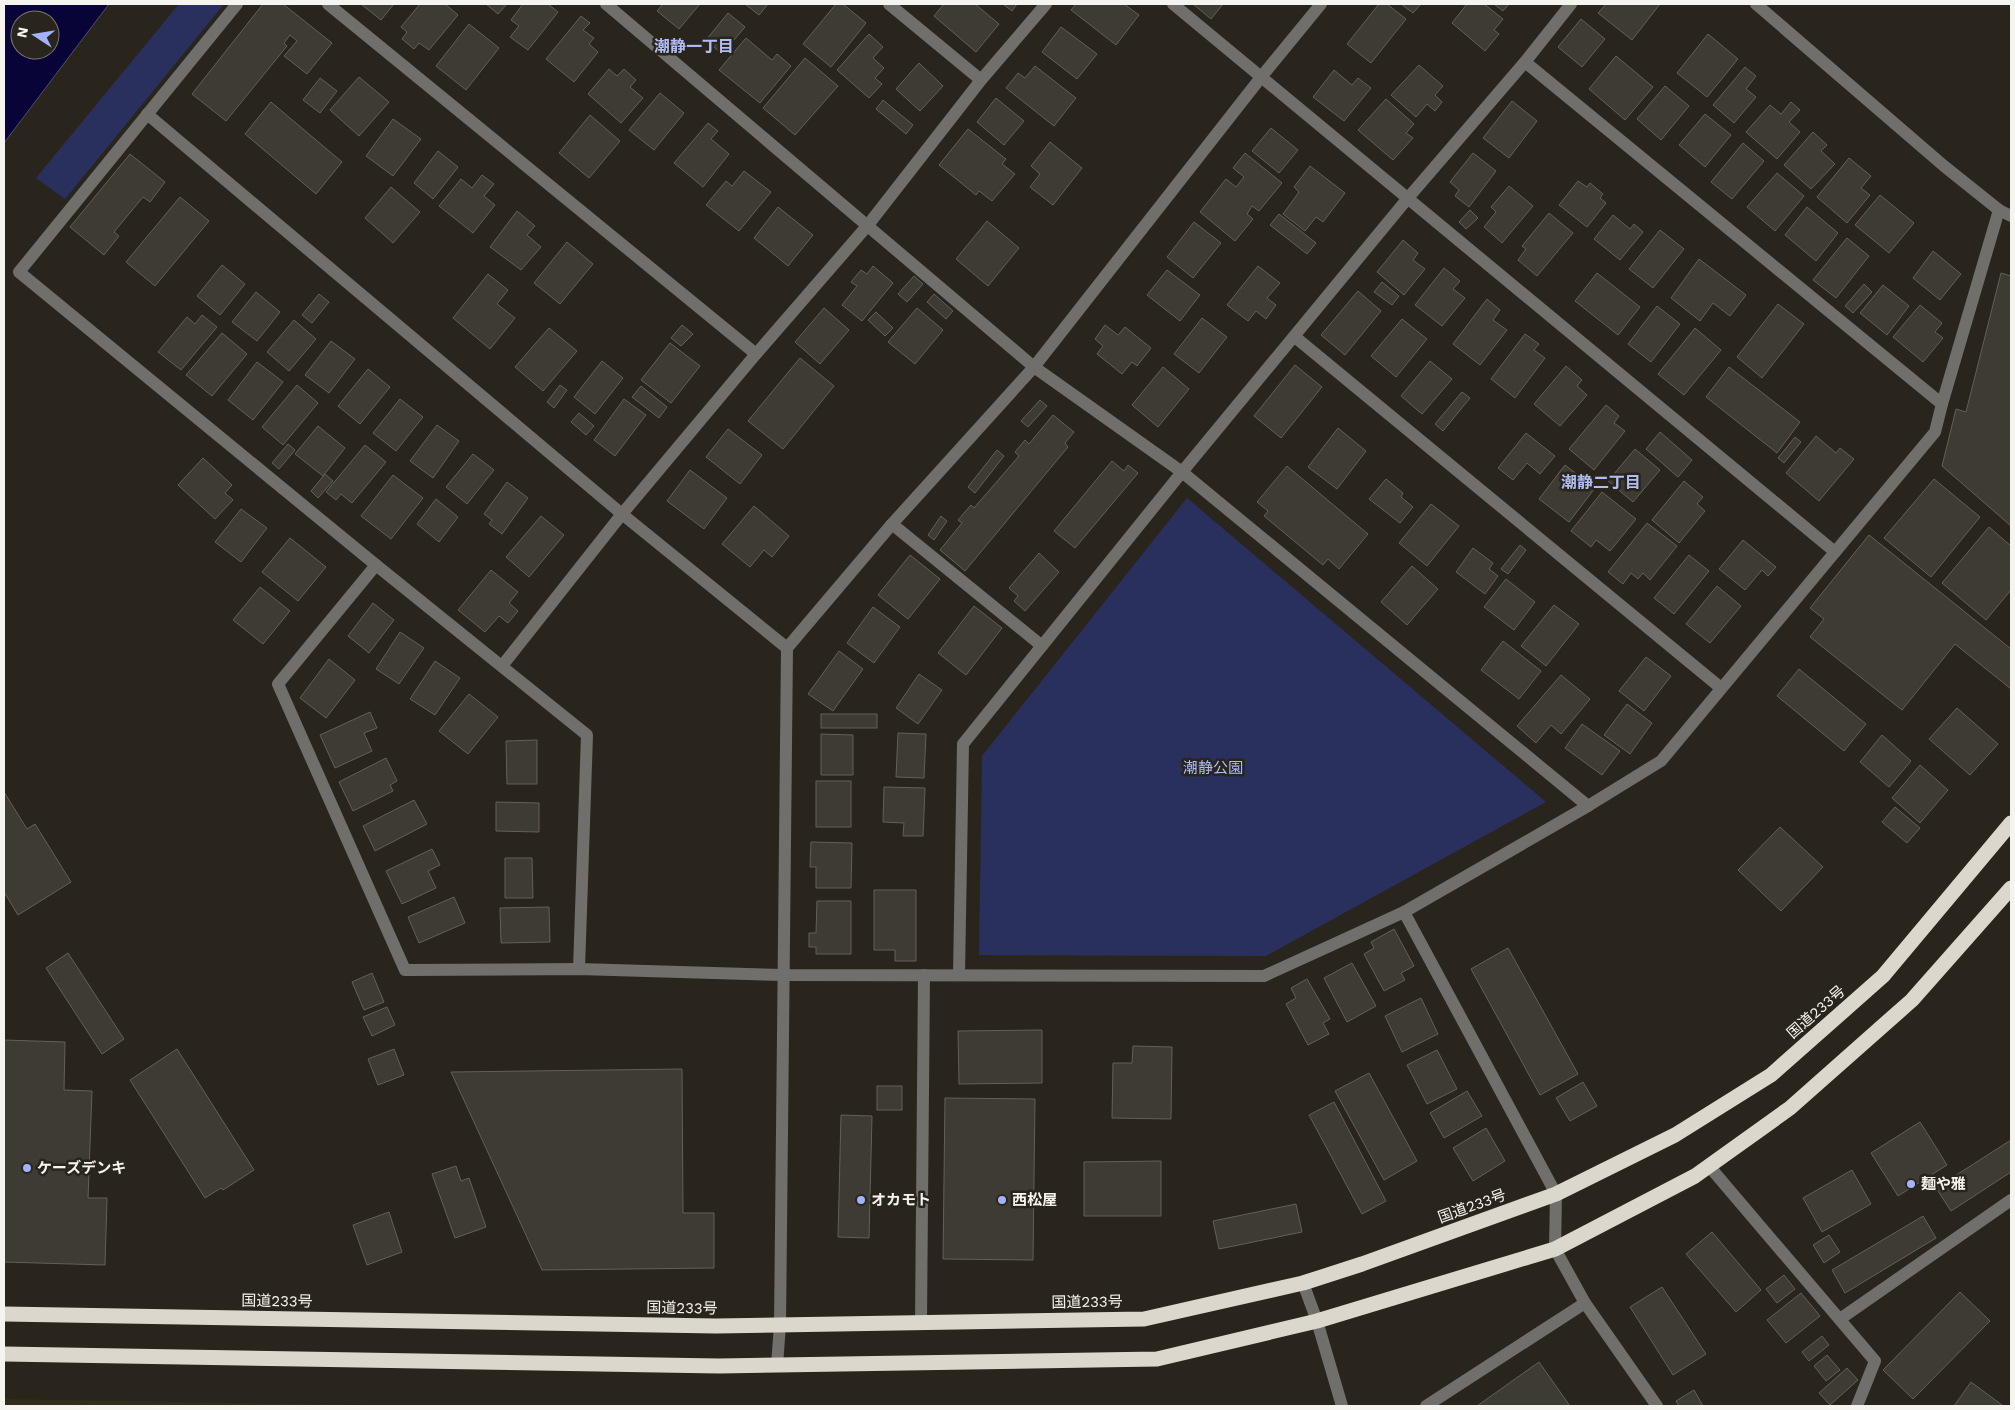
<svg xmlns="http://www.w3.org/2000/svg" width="2015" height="1410" viewBox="0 0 2015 1410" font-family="'Work Sans','Noto Sans JP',sans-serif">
<rect width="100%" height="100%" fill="#29251d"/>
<path fill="#322c1d" d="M4,1399L426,1406H4Z"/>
<g fill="#29305d">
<path d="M179,4H224L65,199L36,178Z"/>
<path d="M1187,498L1546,802L1266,956L979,955L982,756Z"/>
</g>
<path fill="#080438" stroke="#4f4c6f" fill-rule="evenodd" d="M4,4H109L4,143ZM20,20H50V50H20Z"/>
<g fill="#3e3b32" stroke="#646057">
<path d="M263,4H283L332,43L307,74L284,56L297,41L290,35L284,43L287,46L226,121L192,94Z"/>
<path d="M361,4H394L381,20Z"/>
<path d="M420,4H445L458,15L429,50L419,43L414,49L402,39L407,32L401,27Z"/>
<path d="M486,4H507L498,14Z"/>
<path d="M523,4H548L558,12L528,50L510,37L519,26L511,20Z"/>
<path d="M663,4H700L679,29L657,11Z"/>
<path d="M745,4H768L759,15Z"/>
<path d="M836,4H843L866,23L831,67L803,44Z"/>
<path d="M944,4H975L999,24L976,52L934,16Z"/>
<path d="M1003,4H1017L1012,11Z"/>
<path d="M1076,4H1124L1139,15L1116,45L1071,10Z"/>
<path d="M1193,4H1223L1211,19Z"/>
<path d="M1379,4H1387L1406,19L1371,63L1347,44Z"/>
<path d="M1401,4H1421L1413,13Z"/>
<path d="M1467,4H1484L1503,19L1494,30L1499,34L1485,51L1452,23Z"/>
<path d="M1494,4H1509L1503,11Z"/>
<path d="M1606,4H1660L1632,40L1598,13Z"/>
<path d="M728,13L745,27L722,54L706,40Z"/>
<path d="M581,16L590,23L583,30L594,38L589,44L598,52L574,82L546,59Z"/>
<path d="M1581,19L1605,39L1582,67L1558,47Z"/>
<path d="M469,24L499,48L466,90L436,66Z"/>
<path d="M1061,27L1097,54L1077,79L1042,52Z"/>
<path d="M869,34L883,47L873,58L884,68L875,78L882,84L869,98L837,70Z"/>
<path d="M1708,34L1738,59L1707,97L1677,73Z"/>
<path d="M746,38L772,60L777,54L791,66L760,103L719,70Z"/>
<path d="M1616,56L1653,87L1625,120L1589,89Z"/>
<path d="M805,58L838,86L795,135L763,108Z"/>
<path d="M919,63L943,86L920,111L896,89Z"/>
<path d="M1419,65L1443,86L1435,95L1442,102L1435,111L1427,104L1416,117L1391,95Z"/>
<path d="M1035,66L1076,98L1054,126L1006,88L1018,73L1025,78Z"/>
<path d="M1745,67L1756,76L1746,89L1756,97L1734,123L1713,105Z"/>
<path d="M609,69L617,76L624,69L636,80L630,87L643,98L621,123L588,94Z"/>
<path d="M1334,70L1352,85L1358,78L1371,88L1344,121L1313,97Z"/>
<path d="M359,77L389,102L359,136L330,110Z"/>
<path d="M320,78L337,91L320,113L303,100Z"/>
<path d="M1665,86L1689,106L1661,140L1637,119Z"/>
<path d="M660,93L684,113L654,150L629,130Z"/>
<path d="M996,98L1024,121L1004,145L977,122Z"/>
<path d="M1386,99L1414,124L1406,133L1413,138L1393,160L1358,130Z"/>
<path d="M883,100L913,125L906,134L876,109Z"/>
<path d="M1512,101L1537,121L1509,158L1483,138Z"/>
<path d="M271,102L342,162L316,194L245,134Z"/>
<path d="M1791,102L1800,110L1789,122L1800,132L1777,159L1746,132L1770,105L1781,114Z"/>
<path d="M1705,114L1731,135L1705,167L1679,145Z"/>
<path d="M590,115L620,141L589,178L559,153Z"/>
<path d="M393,119L421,139L393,176L366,156Z"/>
<path d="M708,123L718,131L711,139L729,154L703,187L674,163Z"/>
<path d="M1271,128L1298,150L1279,173L1252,151Z"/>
<path d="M968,129L1006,159L1002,164L1015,174L992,201L979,191L976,195L939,165Z"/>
<path d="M1813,132L1827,145L1821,151L1835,164L1811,189L1784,165Z"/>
<path d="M1050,142L1082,168L1053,205L1030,187L1040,174L1031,166Z"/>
<path d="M1743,143L1764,161L1732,199L1711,182Z"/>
<path d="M438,151L458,167L433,199L414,183Z"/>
<path d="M1245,153L1282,183L1259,211L1252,206L1247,214L1253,219L1235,241L1200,212L1226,179L1236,187L1244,177L1233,168Z"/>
<path d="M1473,153L1496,171L1469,207L1455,196L1459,190L1450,182Z"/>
<path d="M130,154L165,182L150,202L143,197L114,232L119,236L104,255L70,227Z"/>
<path d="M1849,158L1871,176L1861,188L1870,195L1847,223L1817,197Z"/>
<path d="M1310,166L1345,193L1323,222L1316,217L1305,231L1283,214L1299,192L1294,187Z"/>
<path d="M744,171L771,192L739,231L706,205L726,181L732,186Z"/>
<path d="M1777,173L1804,196L1775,231L1747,207Z"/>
<path d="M482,175L494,184L484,196L495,205L473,233L439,206L461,179L472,188Z"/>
<path d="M1578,181L1587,187L1590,183L1603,194L1600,198L1606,203L1587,227L1559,205Z"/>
<path d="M1509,186L1533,206L1502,243L1484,227L1496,212L1491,207Z"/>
<path d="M391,187L420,212L393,243L365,218Z"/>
<path d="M1880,195L1914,223L1889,253L1855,225Z"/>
<path d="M180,197L209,221L155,286L126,262Z"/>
<path d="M778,207L813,235L788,266L754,238Z"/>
<path d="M1807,207L1838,233L1816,261L1785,235Z"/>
<path d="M1470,210L1478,218L1466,229L1459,222Z"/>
<path d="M517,211L535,226L527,235L541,247L521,270L490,247Z"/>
<path d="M1549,213L1573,233L1537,276L1518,260L1526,249L1522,246Z"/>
<path d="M1279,214L1316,243L1307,254L1270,225Z"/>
<path d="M1613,215L1630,229L1634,224L1643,232L1620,260L1594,239Z"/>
<path d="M987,221L1019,248L988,286L956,259Z"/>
<path d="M1194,222L1221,243L1193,278L1167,257Z"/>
<path d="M1660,230L1684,249L1653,288L1629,269Z"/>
<path d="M1847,238L1869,256L1836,298L1813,280Z"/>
<path d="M1403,240L1418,253L1413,260L1425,269L1404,295L1377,272Z"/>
<path d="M567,242L593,264L560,304L534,283Z"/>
<path d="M1933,251L1961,274L1940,300L1913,278Z"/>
<path d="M1699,259L1746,295L1730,316L1713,303L1700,321L1671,298Z"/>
<path d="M222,265L245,284L220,315L197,296Z"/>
<path d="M873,266L893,283L862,321L842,305L857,286L851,282L861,270L867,274Z"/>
<path d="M1258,266L1280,283L1267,298L1276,305L1266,319L1256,311L1248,321L1227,305Z"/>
<path d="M1444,268L1460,281L1453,289L1465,298L1442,326L1415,305Z"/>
<path d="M1167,270L1200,295L1180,321L1147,295Z"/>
<path d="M1597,273L1640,307L1618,335L1575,301Z"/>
<path d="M2001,273L2011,276V526L1942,466L1956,409L1966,412Z"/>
<path d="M488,274L508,290L497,304L515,318L490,349L453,318Z"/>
<path d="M914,276L923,284L907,302L898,294Z"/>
<path d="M1382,282L1399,296L1392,305L1374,292Z"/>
<path d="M1864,284L1872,292L1853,313L1845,306Z"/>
<path d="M1883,285L1909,306L1887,335L1860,313Z"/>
<path d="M1358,291L1381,311L1345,355L1321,335Z"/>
<path d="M256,292L280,312L257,341L232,322Z"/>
<path d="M319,294L329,302L312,323L302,315Z"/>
<path d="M934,294L953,311L946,319L927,302Z"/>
<path d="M1487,299L1500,310L1493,320L1507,330L1480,365L1453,344Z"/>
<path d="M1778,304L1804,324L1762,378L1737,357Z"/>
<path d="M1920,305L1942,323L1935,332L1943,338L1923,362L1893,337Z"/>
<path d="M1657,306L1680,324L1651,362L1628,344Z"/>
<path d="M824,308L849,330L820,364L795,342Z"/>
<path d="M917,308L943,330L915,364L888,342Z"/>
<path d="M876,312L893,328L885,336L868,320Z"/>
<path d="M202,315L217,327L181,370L158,352L187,317L195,324Z"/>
<path d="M1202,318L1227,337L1199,373L1174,354Z"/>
<path d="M1402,319L1427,339L1396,377L1371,356Z"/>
<path d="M294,320L316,339L289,371L267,352Z"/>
<path d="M682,325L693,334L681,346L671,338Z"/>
<path d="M1105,325L1118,335L1125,327L1151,348L1137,366L1132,362L1122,374L1097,354L1103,346L1095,339Z"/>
<path d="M549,328L577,351L543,391L515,367Z"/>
<path d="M1695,328L1721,350L1684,395L1658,374Z"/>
<path d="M222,333L247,354L212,396L186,375Z"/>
<path d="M1525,334L1539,344L1534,350L1545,358L1515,398L1491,379Z"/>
<path d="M331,341L355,359L329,393L305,375Z"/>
<path d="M670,343L700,366L671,403L641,380Z"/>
<path d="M800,358L834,386L783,449L748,421Z"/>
<path d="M602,361L623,378L595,414L574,397Z"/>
<path d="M1430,361L1452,379L1422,414L1401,396Z"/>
<path d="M257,362L283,382L253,420L228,400Z"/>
<path d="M1295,365L1322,387L1281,438L1254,416Z"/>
<path d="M1566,366L1582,380L1577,386L1587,395L1560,426L1534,404Z"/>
<path d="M1163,367L1189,389L1158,427L1132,405Z"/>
<path d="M1729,367L1800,422L1777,453L1706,397Z"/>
<path d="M368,369L390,387L360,424L338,406Z"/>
<path d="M297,385L318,403L283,445L262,427Z"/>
<path d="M560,385L567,390L554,408L547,402Z"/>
<path d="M641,386L667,407L659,418L632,397Z"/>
<path d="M1462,392L1470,398L1443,431L1435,424Z"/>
<path d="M400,399L423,417L396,451L373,433Z"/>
<path d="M624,399L646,415L615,456L594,440Z"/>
<path d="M1040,400L1047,406L1028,427L1021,421Z"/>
<path d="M1606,405L1619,416L1614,423L1625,431L1594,470L1569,449Z"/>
<path d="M579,413L594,426L586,435L571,422Z"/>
<path d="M1053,415L1074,432L1065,443L1068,447L965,571L940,550L962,523L958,520L971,505L974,508L1019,456L1015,452L1025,440L1029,444Z"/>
<path d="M437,425L459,441L433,478L410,461Z"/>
<path d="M318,426L345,448L323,476L295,454Z"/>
<path d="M1338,428L1366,451L1337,489L1308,467Z"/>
<path d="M728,429L762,455L740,484L706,457Z"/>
<path d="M1660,432L1692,460L1678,477L1646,449Z"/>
<path d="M1526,433L1555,456L1540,474L1527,463L1513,480L1498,468Z"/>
<path d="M1816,436L1836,453L1840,448L1854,459L1819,501L1786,473Z"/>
<path d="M1795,437L1801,442L1784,463L1778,458Z"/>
<path d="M288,444L295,450L279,469L272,463Z"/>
<path d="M365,445L386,462L352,503L341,494L336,500L326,492Z"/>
<path d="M1635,449L1660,470L1633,502L1608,481Z"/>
<path d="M997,450L1004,456L975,493L968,487Z"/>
<path d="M473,454L494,470L467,504L446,487Z"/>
<path d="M203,458L232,485L225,493L233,500L215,519L178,485Z"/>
<path d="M1112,461L1124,471L1128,465L1138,473L1075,548L1054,531Z"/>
<path d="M1565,465L1595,488L1569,522L1539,499Z"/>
<path d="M1287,466L1368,534L1339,569L1328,559L1323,565L1264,516L1268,511L1257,502Z"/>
<path d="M690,470L727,498L704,529L667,501Z"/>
<path d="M325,474L333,481L318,498L311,491Z"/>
<path d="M393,475L423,498L391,539L361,516Z"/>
<path d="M1386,479L1403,493L1401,497L1413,507L1400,523L1369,499Z"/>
<path d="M1934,479L1980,517L1931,577L1884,538Z"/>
<path d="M1684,481L1703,497L1697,504L1705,511L1679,543L1652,520Z"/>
<path d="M507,482L528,498L502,534L489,524L492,520L484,514Z"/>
<path d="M1602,492L1636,519L1610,551L1596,540L1591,547L1571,531Z"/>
<path d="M436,499L458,517L439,542L417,524Z"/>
<path d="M1431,504L1459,526L1427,566L1399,543Z"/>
<path d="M754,506L789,536L772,557L764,550L750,567L722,544Z"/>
<path d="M241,509L267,528L241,562L215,542Z"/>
<path d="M541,516L564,535L529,577L506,557Z"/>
<path d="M941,516L947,521L934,540L928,535Z"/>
<path d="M1647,523L1677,546L1650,580L1643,573L1638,579L1631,573L1623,584L1608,572Z"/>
<path d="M1989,527L2011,546V590L1986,620L1942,583Z"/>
<path d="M1869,535L2011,649V689L1955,644L1902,710L1810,637L1824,619L1810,608Z"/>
<path d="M290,538L326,567L298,601L262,572Z"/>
<path d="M1743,540L1776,567L1768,576L1762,570L1745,590L1719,569Z"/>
<path d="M1520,545L1526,550L1508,574L1501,569Z"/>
<path d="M1473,548L1493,563L1489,569L1498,576L1485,594L1456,572Z"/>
<path d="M1039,553L1059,572L1025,611L1014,601L1018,596L1009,588Z"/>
<path d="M910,555L940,579L908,619L878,595Z"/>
<path d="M1689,555L1709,571L1674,614L1654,598Z"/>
<path d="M1412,566L1438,589L1407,625L1381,602Z"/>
<path d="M491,570L518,592L509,603L518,611L508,623L499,616L485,632L458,610Z"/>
<path d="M1506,579L1535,602L1514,630L1484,607Z"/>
<path d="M1717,586L1741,606L1710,643L1686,624Z"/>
<path d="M260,587L290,611L263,644L233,620Z"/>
<path d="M373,603L394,620L369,653L348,636Z"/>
<path d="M1554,605L1579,624L1546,666L1521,646Z"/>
<path d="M974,606L1002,628L966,675L938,653Z"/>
<path d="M873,607L900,627L874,663L847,643Z"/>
<path d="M400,632L424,648L399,684L376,669Z"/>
<path d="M1503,641L1541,671L1519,699L1481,670Z"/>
<path d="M839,651L863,669L833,711L808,694Z"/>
<path d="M1646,657L1671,676L1644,711L1619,691Z"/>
<path d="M329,659L355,680L326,718L300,698Z"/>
<path d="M435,661L460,678L435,715L410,699Z"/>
<path d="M1799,669L1866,724L1844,751L1777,696Z"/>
<path d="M919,674L942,690L918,724L896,708Z"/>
<path d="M1561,675L1590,699L1561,734L1551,725L1536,743L1517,726Z"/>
<path d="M469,694L498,717L468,754L439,731Z"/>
<path d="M1627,704L1652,723L1630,754L1604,735Z"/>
<path d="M1957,708L1998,744L1970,775L1929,739Z"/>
<path d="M370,712L377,728L364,733L372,751L335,768L320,735Z"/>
<rect x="821" y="714" width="56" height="14"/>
<path d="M1582,724L1620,751L1602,775L1565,748Z"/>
<path d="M898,733L926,734L924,778L896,777Z"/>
<path d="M821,734L853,735V775H821Z"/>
<path d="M1882,735L1911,761L1889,787L1860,762Z"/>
<path d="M537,740V784H507L506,741Z"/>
<path d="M386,758L397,781L390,785L393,791L353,811L339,782Z"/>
<path d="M1920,765L1948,790L1920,823L1892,798Z"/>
<rect x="816" y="781" width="35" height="46"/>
<path d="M884,787L925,788L923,836H903L904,823L883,822Z"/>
<path d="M4,792L27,829L35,824L71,882L18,915L4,892Z"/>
<path d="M414,800L427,824L375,851L363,826Z"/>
<path d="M496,802L539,803V832L496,831Z"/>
<path d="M1895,807L1920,828L1907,843L1882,822Z"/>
<path d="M1780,827L1823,867L1781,911L1738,870Z"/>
<path d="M811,842L852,843L851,888H816V867H810Z"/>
<path d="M432,849L440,865L428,871L436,888L402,904L386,871Z"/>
<path d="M505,858H532L533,898H505Z"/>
<path d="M874,890H916V961H895V950H874Z"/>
<path d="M454,897L465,923L419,943L408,917Z"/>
<path d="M817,901H851V954H816V947H809V933H816Z"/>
<path d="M549,907L550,942L501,943L500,908Z"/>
<path d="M1394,929L1414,966L1401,973L1405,980L1384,991L1364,954L1374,948L1371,942Z"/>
<path d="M1508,948L1578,1074L1540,1095L1471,969Z"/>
<path d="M68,953L124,1039L102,1054L46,968Z"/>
<path d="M1352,963L1376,1006L1347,1022L1324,978Z"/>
<path d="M372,973L384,1002L364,1010L352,982Z"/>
<path d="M1307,979L1330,1019L1323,1023L1329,1034L1308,1045L1286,1004L1296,998L1291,988Z"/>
<path d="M1421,998L1438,1034L1402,1052L1385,1016Z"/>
<path d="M387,1007L395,1025L372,1036L363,1017Z"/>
<path d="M1042,1030V1083L959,1084L958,1031Z"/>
<path d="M4,1040L65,1042L64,1090L92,1091L88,1198H107L105,1265L4,1262Z"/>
<path d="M1133,1046L1172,1047L1171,1119L1112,1118L1113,1063H1132Z"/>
<path d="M177,1049L254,1170L223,1190L221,1188L205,1198L130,1080Z"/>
<path d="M394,1049L404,1075L378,1085L368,1059Z"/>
<path d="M1437,1050L1457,1089L1427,1104L1407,1065Z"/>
<path d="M682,1069L683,1213H714V1268L542,1270L451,1072Z"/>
<path d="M1369,1073L1417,1161L1384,1180L1335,1091Z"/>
<path d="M1583,1082L1597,1106L1570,1121L1556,1098Z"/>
<rect x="877" y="1086" width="25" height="24"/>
<path d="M1467,1091L1482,1116L1444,1138L1430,1113Z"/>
<path d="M945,1098L1035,1099L1033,1260L943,1259Z"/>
<path d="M1334,1102L1386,1201L1362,1214L1309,1115Z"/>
<path d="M841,1115L872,1116L869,1238L838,1237Z"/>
<path d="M1920,1122L1947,1165L1898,1196L1871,1153Z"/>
<path d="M1486,1128L1505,1161L1473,1181L1453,1148Z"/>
<path d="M2011,1140V1172L1951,1211L1936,1188Z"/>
<path d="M1161,1161V1216H1084V1162Z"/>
<path d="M456,1166L461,1181L469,1178L486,1227L455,1238L432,1174Z"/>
<path d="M1852,1170L1871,1204L1822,1232L1803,1198Z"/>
<path d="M1296,1204L1302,1232L1219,1249L1213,1221Z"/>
<path d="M389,1212L402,1252L367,1265L353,1225Z"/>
<path d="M1923,1216L1936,1238L1845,1293L1832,1270Z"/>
<path d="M1712,1232L1761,1290L1736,1312L1686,1254Z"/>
<path d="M1829,1235L1840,1252L1824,1263L1813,1245Z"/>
<path d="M1784,1275L1795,1289L1777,1303L1766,1289Z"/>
<path d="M1662,1287L1706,1354L1673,1375L1630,1307Z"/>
<path d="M1960,1292L1990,1321L1913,1399L1883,1370Z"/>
<path d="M1801,1293L1820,1316L1786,1343L1767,1320Z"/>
<path d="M1822,1336L1829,1345L1809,1361L1802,1352Z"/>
<path d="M1827,1355L1840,1370L1826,1381L1814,1366Z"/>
<path d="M1539,1362L1570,1406H1477Z"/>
<path d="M1847,1368L1858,1380L1830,1405L1819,1393Z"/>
<path d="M1971,1382L2002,1405L2001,1406H1954Z"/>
<path d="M1694,1390L1703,1406H1679L1676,1401Z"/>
</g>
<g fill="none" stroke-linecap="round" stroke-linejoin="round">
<g stroke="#716f6b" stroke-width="12">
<path d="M892,524L1042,646"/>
<path d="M1709,1166L1875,1361L1857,1406"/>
<path d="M1840,1319L2011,1200"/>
<path d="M921,1321L924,975"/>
</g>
<g stroke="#716f6b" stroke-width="12">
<path d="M237,4L19,272L376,565L587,735L579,969"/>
<path d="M328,4L756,354"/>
<path d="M606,4L1034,367L1182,472L1588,806"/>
<path d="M889,4L981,80"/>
<path d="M1173,4L1835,552"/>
<path d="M1756,4L1944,166L1999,210L2011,216"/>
<path d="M147,114L622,514L787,648"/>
<path d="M1295,337L1721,688"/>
<path d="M1942,404L1999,210"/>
<path d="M376,565L278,684L405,970L579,969L782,975L1264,976L1404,912L1588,806L1661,761L1935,432L1942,404L1525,62"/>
<path d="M502,666L622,514L756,354L868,225L981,80L1046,4"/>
<path d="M1404,912L1556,1194L1555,1249L1585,1303L1657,1406"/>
<path d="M959,975L963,744L1182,472L1408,198L1525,62L1571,4"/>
<path d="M1303,1283L1317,1321L1342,1406"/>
<path d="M777,1365L780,1325L787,648L892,524L1034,367L1262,76L1321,4"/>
<path d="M1426,1406L1585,1303"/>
</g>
<g stroke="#dcd7cc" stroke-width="15">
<path d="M4,1314L716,1326L1144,1319L1303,1283L1362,1264L1556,1194L1675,1135L1771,1075L1883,976L2011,823"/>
<path d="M4,1354L719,1366L1157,1359L1317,1321L1555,1249L1695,1176L1790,1108L1912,1000L2011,888"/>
</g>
</g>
<g fill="#a2b2fd" stroke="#29251d" stroke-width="2">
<circle cx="27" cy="1168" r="5"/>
<circle cx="1911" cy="1184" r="5"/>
<circle cx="861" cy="1200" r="5"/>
<circle cx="1002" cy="1200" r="5"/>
</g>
<g text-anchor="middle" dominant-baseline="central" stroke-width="5" stroke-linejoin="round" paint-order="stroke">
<g font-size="15" fill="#afbdfc" stroke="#29251d">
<text x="1213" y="768">潮静公園</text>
</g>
<g font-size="15" fill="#f6f4ee" stroke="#29251d">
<text transform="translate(1816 1012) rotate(-41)">国道233号</text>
<text transform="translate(1472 1206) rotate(-20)">国道233号</text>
<text transform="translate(277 1301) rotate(1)">国道233号</text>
<text transform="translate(1087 1302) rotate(-1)">国道233号</text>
<text transform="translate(682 1308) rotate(1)">国道233号</text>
</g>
<g font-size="15" font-weight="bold" fill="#f6f4ee" stroke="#29251d" text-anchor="start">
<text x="37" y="1168">ケーズデンキ</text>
<text x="1921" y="1184">麺や雅</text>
<text x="871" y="1200">オカモト</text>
<text x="1012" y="1200">西松屋</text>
</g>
<g font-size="16" font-weight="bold" fill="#b1bef6" stroke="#29251d">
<text x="694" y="46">潮静一丁目</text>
<text x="1601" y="482">潮静二丁目</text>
</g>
</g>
<rect width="2015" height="1410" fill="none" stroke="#f6f4ee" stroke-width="10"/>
<g transform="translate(35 35) rotate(282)"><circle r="24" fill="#29251d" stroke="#7b7871"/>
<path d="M0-4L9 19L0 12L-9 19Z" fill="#a2b2fd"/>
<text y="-8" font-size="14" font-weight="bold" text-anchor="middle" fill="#f6f4ee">N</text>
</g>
</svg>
